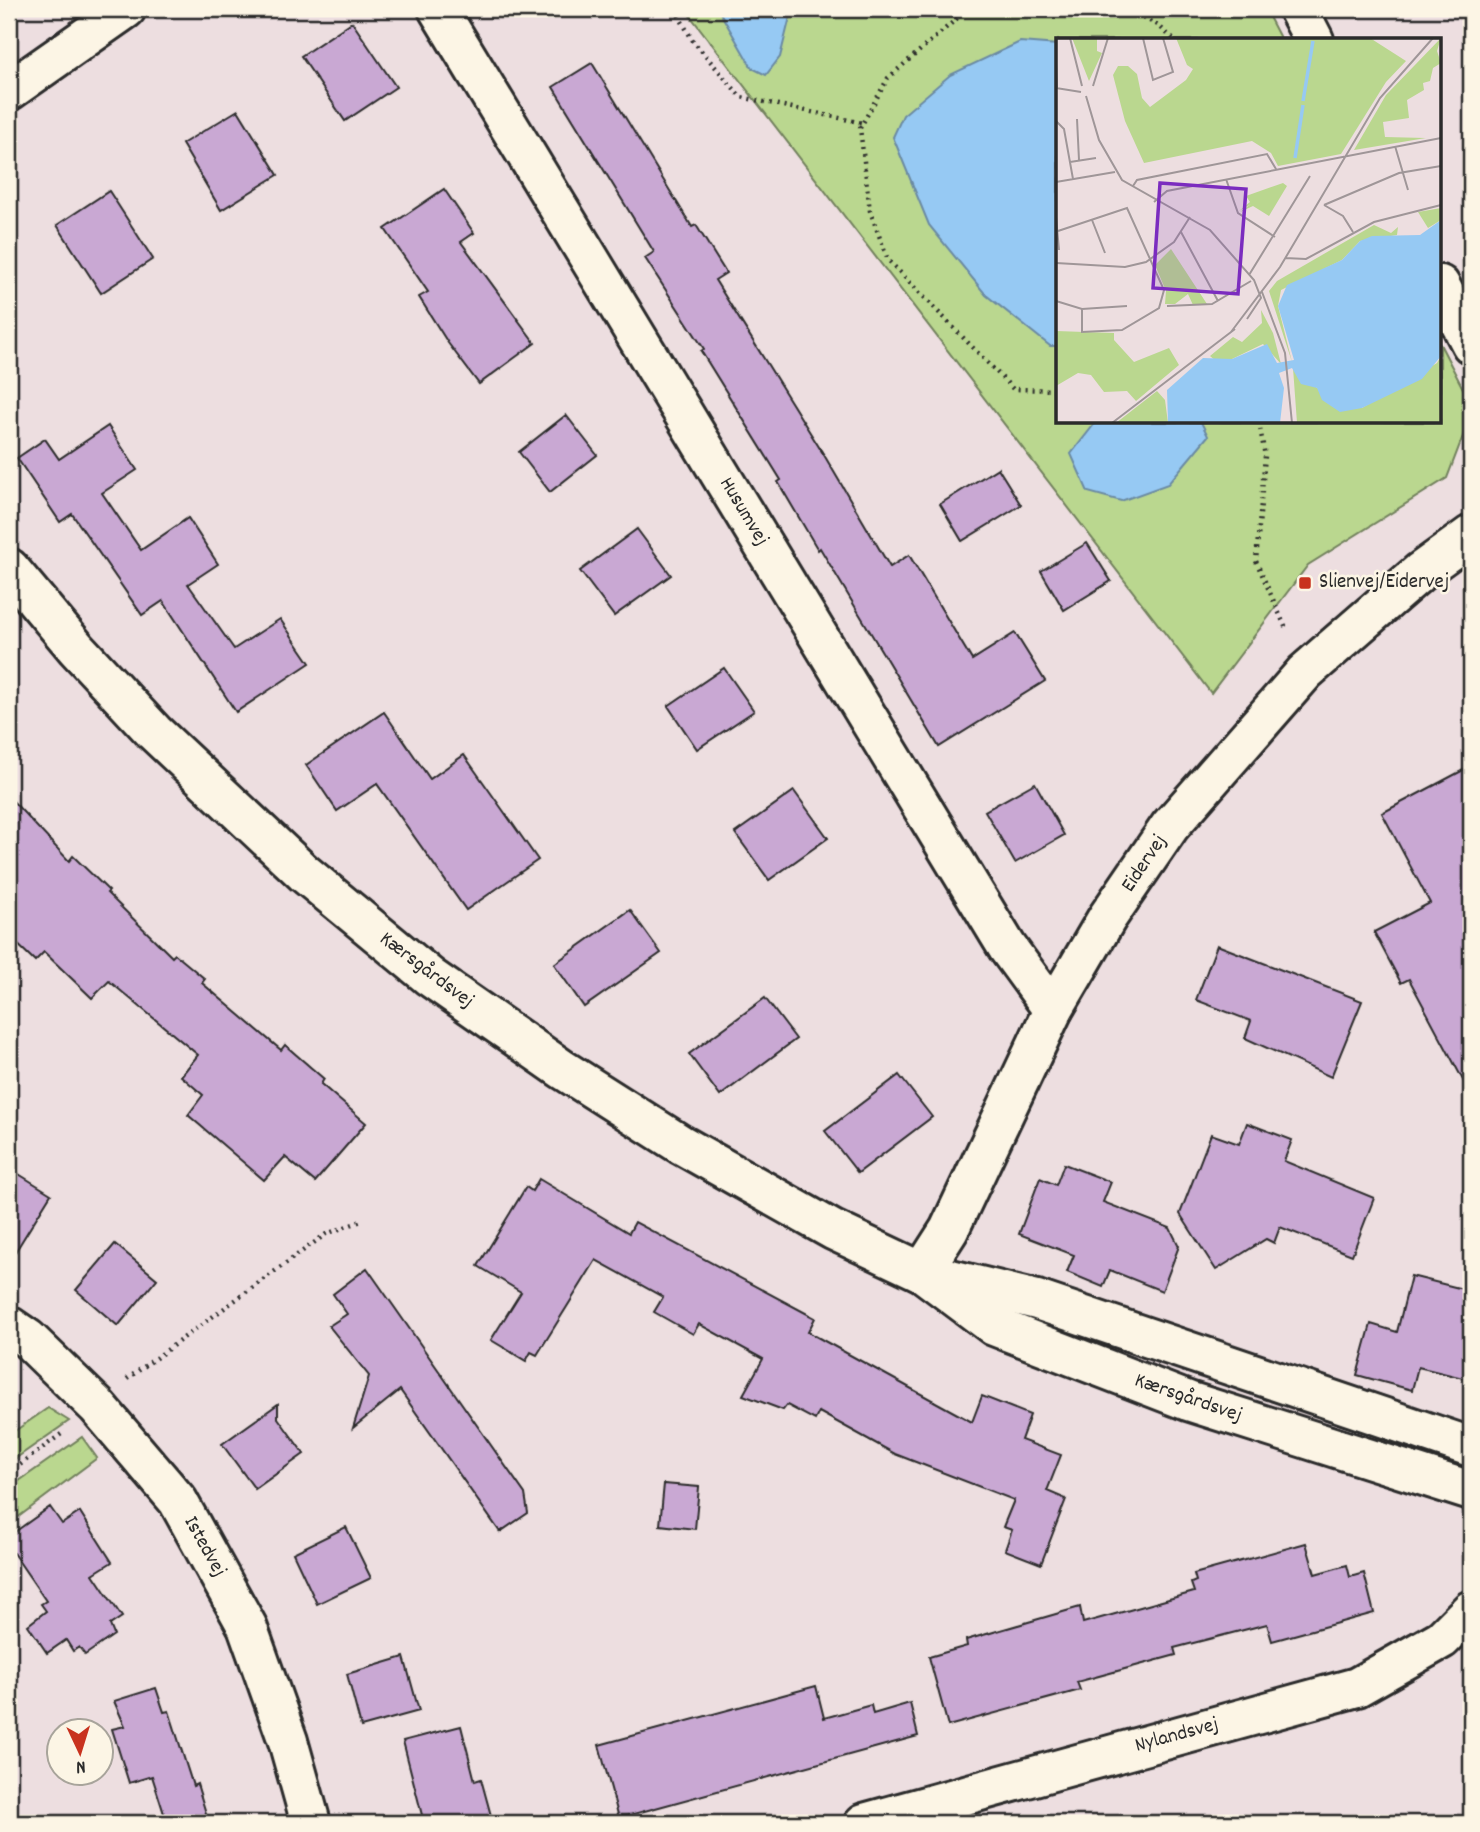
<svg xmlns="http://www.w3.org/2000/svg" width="1480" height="1832" viewBox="0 0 1480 1832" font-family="Dekko,sans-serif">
<rect width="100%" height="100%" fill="#eddee0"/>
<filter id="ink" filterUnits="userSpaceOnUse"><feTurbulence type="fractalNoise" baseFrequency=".0143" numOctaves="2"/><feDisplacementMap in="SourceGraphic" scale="14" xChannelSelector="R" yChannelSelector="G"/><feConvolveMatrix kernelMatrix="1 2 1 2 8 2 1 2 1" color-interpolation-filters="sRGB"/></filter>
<g filter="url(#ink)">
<g fill="#bad78f" stroke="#72815d" stroke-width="2">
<path d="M685,9H1265L1281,40H1058V422H1440V344L1471,404V415L1447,478L1308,565L1211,693Z"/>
<path d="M48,1408L69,1421L9,1463V1435Z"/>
<path d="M82,1437L97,1458L9,1524V1488Z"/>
</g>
<g fill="#96c9f3" stroke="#6b8aa3" stroke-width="2">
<path d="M718,9H792L780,57L766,75L752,68Z"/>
<path d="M1020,42L1058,45V346H1050L986,295L929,225L893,137L903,115L950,75Z"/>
<path d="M1096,422H1201L1208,436L1168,484L1121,501L1088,492L1071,454Z"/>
</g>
<g fill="#c9a8d3" stroke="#2b2b2b" stroke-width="2">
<path d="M352,22L396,87L345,121L301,56Z"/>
<path d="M592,63L692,227L696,225L726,273L715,280L824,455L890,567L909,555L972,660L1015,633L1045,681L939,747L820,548L818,550L778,482L781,480L701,351L704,349L645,258L654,252L553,87Z"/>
<path d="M238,110L278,175L221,210L182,144Z"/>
<path d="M444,189L474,233L461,242L535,343L479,384L448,343L419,297L428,292L385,229Z"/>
<path d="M109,191L153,259L101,293L57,225Z"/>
<path d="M566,415L597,455L550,492L519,452Z"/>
<path d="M108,426L137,470L102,493L141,550L188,518L218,564L188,584L234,649L280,619L310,663L236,712L163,601L142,615L72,514L60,522L17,458L45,439L59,459Z"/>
<path d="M998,468L1021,505L962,541L940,504Z"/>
<path d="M637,529L671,575L614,616L580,571Z"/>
<path d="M1087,543L1111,581L1064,610L1041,571Z"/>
<path d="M724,668L754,711L697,749L668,706Z"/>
<path d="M384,712L430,779L464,755L538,860L466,910L377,784L337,811L306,765Z"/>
<path d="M1471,766V1095L1409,979L1401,983L1374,932L1430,903L1382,813Z"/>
<path d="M1035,783L1064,835L1015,863L985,811Z"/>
<path d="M794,791L828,838L769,880L735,833Z"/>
<path d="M9,797L69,861L73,856L109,891L107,893L172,957L175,954L205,979L202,983L281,1050L285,1045L324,1079L321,1084L366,1123L315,1182L285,1157L264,1180L188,1115L203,1095L181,1076L198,1055L109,981L92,998L44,952L35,961L9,936Z"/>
<path d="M630,910L661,953L584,1007L554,964Z"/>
<path d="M1217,945L1362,1001L1331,1077L1245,1038L1251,1021L1196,1000Z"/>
<path d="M765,998L796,1039L720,1096L689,1054Z"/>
<path d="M899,1075L932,1117L858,1173L825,1131Z"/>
<path d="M1247,1123L1292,1140L1284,1161L1374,1198L1352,1255L1280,1227L1274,1243L1266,1239L1216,1270L1180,1214L1211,1134L1239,1144Z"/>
<path d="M1064,1164L1111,1182L1103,1202L1170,1228L1179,1246L1162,1291L1110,1270L1103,1287L1067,1272L1074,1255L1019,1234L1040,1178L1056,1185Z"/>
<path d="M9,1168L51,1194L9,1262Z"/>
<path d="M539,1179L629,1233L635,1222L815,1318L808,1332L972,1422L982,1396L1030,1415L1021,1440L1061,1455L1047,1491L1066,1499L1041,1564L1005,1550L1012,1530L1003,1527L1014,1500L895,1454L819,1412L815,1420L787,1405L783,1410L743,1395L763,1359L699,1324L693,1334L654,1312L663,1297L596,1260L537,1355L531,1352L526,1361L491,1340L521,1292L478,1266L526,1187L532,1191Z"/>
<path d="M115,1244L157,1279L118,1326L76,1290Z"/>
<path d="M367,1268L525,1494L528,1513L500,1532L400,1390L353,1428L369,1376L329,1326L347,1314L333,1294Z"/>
<path d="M1411,1276L1471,1291V1380L1418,1367L1412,1390L1357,1375L1371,1324L1397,1332Z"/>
<path d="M278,1404V1418L304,1454L255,1489L222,1444Z"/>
<path d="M664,1484L699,1487L695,1529L660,1525Z"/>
<path d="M50,1507L62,1524L80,1512L112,1562L93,1574L122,1617L110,1625L114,1635L85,1655L79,1647L73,1651L66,1640L47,1653L28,1625L46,1611L41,1604L46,1601L9,1547V1536Z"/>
<path d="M346,1527L371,1578L317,1604L293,1553Z"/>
<path d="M1306,1543L1315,1574L1347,1565L1350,1577L1364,1573L1374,1613L1272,1641L1267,1624L1174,1648L1176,1655L1077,1682L1080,1690L948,1726L929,1657L967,1646L966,1640L1080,1607L1083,1623L1194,1592L1191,1583L1196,1581L1194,1574Z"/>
<path d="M404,1657L419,1711L361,1727L347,1674Z"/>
<path d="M816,1686L824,1718L871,1705L873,1714L910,1703L918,1736L619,1818L599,1745Z"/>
<path d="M156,1688L164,1712L169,1711L193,1786L197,1784L209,1823H167L152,1776L129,1783L112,1729L125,1726L114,1701Z"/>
<path d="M461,1726L475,1781L481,1779L493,1823H424L403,1741Z"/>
</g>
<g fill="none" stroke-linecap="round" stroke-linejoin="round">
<defs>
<g id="minor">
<path d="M438,9L1007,947L1053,1010"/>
<path d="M1298,9L1314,40"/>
<path d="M9,91L126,9"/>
<path d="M1440,285L1471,344"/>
<path d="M9,1326L28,1339L97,1406L178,1501L247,1626L288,1741L311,1823"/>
</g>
<g id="tertiary">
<path d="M9,568L76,648L154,732L304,873L430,977L562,1069L680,1144L833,1230L922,1272L994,1326L1188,1401L1471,1491"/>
<path d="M922,1272L949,1230L1053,1010L1107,918L1170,826L1305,672L1420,572L1471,535"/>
<path d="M938,1276L1037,1300L1471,1447"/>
<path d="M864,1823L1357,1687L1442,1639L1471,1610"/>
</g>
</defs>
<use href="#minor" stroke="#2b2b2b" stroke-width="44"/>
<use href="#tertiary" stroke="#2b2b2b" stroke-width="44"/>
<g stroke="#2b2b2b" stroke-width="4.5" stroke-dasharray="2 5" stroke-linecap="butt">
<path d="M675,9L693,41L741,97L863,123"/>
<path d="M968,9L888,78L860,128L870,211L888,260L1013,389L1058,390"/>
<path d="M1124,9L1158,25L1174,40"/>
<path d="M1259,422L1265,456L1256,561L1287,631"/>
<path d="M127,1379L326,1234L364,1220"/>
<path d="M9,1473L64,1432"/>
</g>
<use href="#minor" stroke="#fcf5e5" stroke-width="38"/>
<use href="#tertiary" stroke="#fcf5e5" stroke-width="38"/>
</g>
</g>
<rect fill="#c8321e" stroke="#fcf5e5" stroke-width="2.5" x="1298" y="576" width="14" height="14" rx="3.5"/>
<g text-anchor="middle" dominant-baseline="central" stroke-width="5" stroke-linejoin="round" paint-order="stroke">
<g font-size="21" fill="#2b2b2b" stroke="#fcf5e5">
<text transform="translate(743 512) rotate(59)">Husumvej</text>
<text transform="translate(1145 864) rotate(-56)">Eidervej</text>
<text transform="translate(426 971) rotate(37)">Kærsgårdsvej</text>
<text transform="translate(1188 1399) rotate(19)">Kærsgårdsvej</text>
<text transform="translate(204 1547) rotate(61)">Istedvej</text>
<text transform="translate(1177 1736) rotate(-15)">Nylandsvej</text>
</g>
<g font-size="21" fill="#2b2b2b" stroke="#fcf5e5" text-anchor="start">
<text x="1319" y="583">Slienvej/Eidervej</text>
</g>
</g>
<g transform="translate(1056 38)">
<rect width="385" height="385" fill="#eddee0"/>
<path d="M16,0H41V13L46,15L33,43ZM120,0H314L350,23L330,44L285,116L222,128L215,115L196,103L88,125L69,83L57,37L62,28H72L81,36L86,60L94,69L130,42L137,31L131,27ZM385,0L381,13L385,25L377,30L374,43L367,45L368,52L351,62L353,80L327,84L329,99L370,100L298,112L330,57ZM227,145L231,148L213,178L197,168L184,174L195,166L183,173L194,164L190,158ZM385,170V182L372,190L362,174ZM318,187L335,195L342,189L341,197L304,203L286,222L225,252L222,268L236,324L213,253L221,243ZM115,211L151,266L137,267L132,256L119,266H109L110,253L99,227ZM205,272L217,295L225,326L207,306L176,321L161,324L154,318L177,299L186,304L206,285ZM0,293L58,295V302L78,324L113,310L123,327L80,363L71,353L48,354L35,337L22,335L0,348ZM385,318V385H241L237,330L261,350L306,370L381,325ZM101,353L109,362L112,385H60Z" fill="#bad78f"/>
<path d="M385,182V318L366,341L306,370L284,374L266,362L261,350L245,346L236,330L223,335L228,350L224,385H112L111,352L147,320L176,321L211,306L221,325L238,322L222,268L231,247L286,222L304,203L316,198L364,197Z" fill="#96c9f3"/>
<path fill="none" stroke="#96c9f3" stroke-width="3.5" d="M247,63L257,3M239,120L247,67"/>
<path fill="none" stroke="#9f9698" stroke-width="2" d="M14,0L26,48M87,0L97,42L117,34L107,0M0,25L1,51M37,48L52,0M0,50L25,54M30,58L43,102L66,142L154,192L198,242L205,260L191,281M21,81L23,122M0,83L8,91L17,141M339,108L352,152M14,124L40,120M170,141L182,175L219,199M0,144L59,134M77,148L81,142L211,116L220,131M98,164L111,153L385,100M268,167L343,135L385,128M268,167L287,178L297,194M0,179L3,212M36,182L49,215M2,193L71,170L108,252L103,270L66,292L26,294V271M125,194L162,263M229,220L250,221L318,184L385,167M0,225L69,229L90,224L118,204L134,179M193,237L254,138M206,254L229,315L236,385M0,263L26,271L71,268M111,268L156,266L195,243M175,294L224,229L324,60L377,0M56,385L179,291"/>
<path fill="#7b2cbf" fill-opacity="0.15" stroke="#7b2cbf" stroke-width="3.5" d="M104,145L190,151L182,256L97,250Z"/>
<rect width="385" height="385" fill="none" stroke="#2b2b2b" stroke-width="3.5"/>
</g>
<rect width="1480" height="1832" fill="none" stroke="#fcf5e5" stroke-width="35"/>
<rect x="18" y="18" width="1445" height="1797" fill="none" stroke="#2b2b2b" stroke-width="2.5" filter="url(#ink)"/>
<g transform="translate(80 1752) rotate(176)"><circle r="33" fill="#fcf5e5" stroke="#a8a49b" stroke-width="2"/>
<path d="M0-5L12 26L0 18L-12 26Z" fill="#c8321e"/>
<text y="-10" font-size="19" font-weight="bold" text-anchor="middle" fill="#2b2b2b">N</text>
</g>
</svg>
